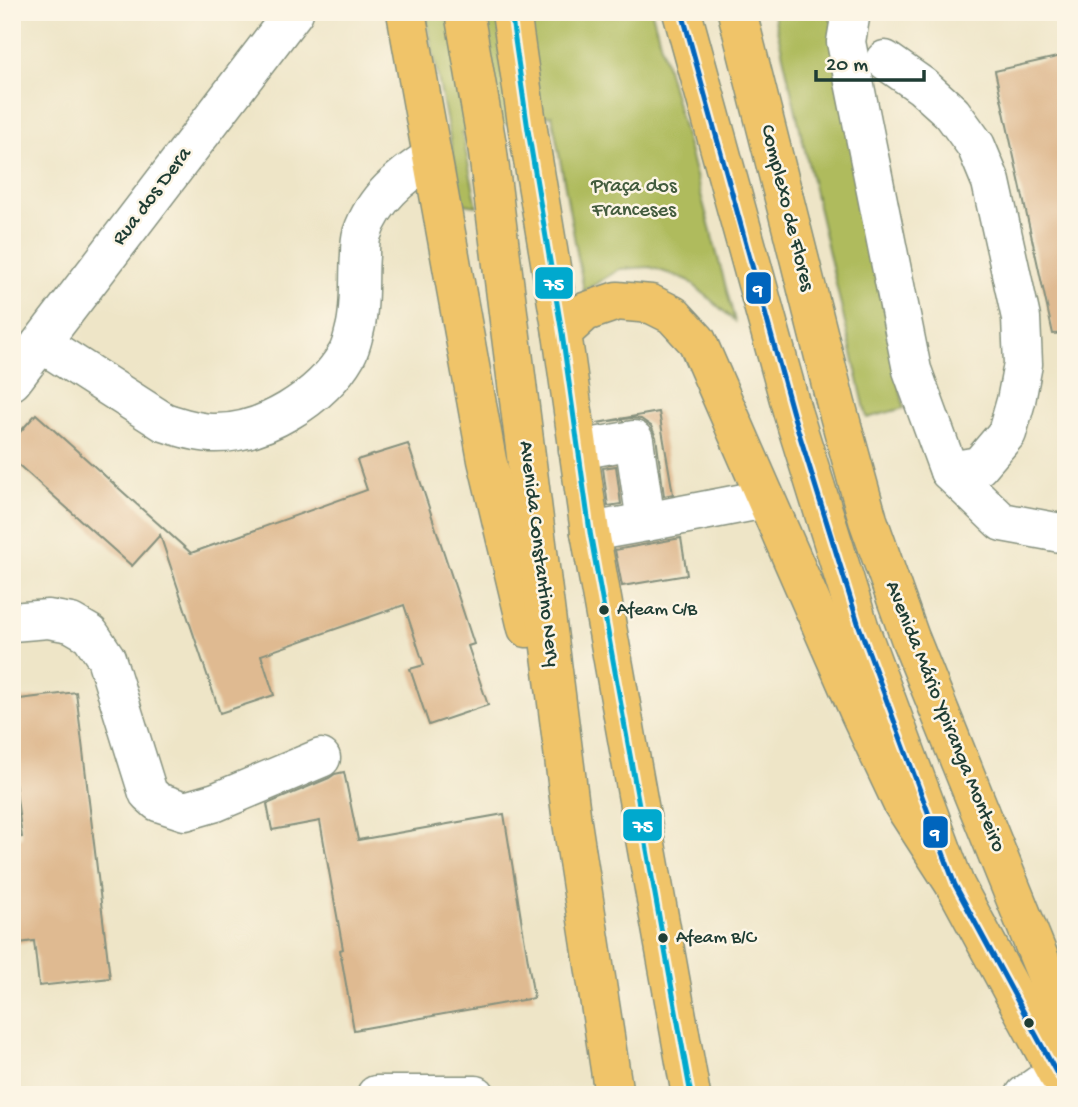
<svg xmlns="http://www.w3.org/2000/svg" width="1078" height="1107" viewBox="0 0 1078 1107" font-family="'Gochi Hand',sans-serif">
<rect width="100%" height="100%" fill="#fcf5e5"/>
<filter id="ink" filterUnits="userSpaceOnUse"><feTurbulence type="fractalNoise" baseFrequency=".0143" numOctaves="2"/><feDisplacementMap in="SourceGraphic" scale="14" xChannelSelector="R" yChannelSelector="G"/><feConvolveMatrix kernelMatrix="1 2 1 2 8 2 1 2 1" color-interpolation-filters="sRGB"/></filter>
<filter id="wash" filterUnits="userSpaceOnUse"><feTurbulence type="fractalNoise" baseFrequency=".00686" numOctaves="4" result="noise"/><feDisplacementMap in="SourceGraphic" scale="28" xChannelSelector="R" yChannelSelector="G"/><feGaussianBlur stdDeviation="1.57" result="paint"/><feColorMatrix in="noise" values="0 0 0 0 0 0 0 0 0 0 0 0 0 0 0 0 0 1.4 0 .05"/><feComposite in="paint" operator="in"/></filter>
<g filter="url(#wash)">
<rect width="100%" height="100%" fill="#eee5c7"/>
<g fill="#afbb5d" stroke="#677c48" stroke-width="2">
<path d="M425,12H652L735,321L688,280L650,267L620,269L584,291L552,115L462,133L477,206L463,204Z"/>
<path d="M773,12H835L841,86L904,408L867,418Z"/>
</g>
<g id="blocks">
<g fill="#dfba91">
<path d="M1066,55V333L1053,334L995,71Z"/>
<path d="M659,412L673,494L664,496L656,437L651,426L641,419L631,418L597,423Z"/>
<path d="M36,414L191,553L367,490L357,460L408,444L474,644L468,646L488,705L429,725L410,669L424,665L404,605L261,655L274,695L220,713L160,535L132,566L12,459V441Z"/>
<path d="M616,466L621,504L608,506L603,468Z"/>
<path d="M681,538L687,575L622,586L615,550Z"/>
<path d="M76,692L110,978L39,986L34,941L12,944V838L22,837L12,759V700Z"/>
<path d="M344,772L358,840L504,814L534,998L354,1030L340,950L343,949L320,821L272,830L267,804L329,778L335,774Z"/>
</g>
</g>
</g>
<g filter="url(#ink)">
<use href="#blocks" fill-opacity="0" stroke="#86917e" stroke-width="2"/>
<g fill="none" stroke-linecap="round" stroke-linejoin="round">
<defs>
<g id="minor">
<path d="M851,12L846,42L912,370L949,471L1002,522L1066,534"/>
<path d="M885,60L922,86L952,113L976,146L991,182L1021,318L1023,364L1016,401L1007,433L979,466L949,471"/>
<path d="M41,343L164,422C179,427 195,432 211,433C262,435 322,398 347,354C351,347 353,337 355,329C361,305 358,279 360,255C360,248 360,240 362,234C374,198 402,176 432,157"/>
<path d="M12,381L294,12"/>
<path d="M578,450L634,440L646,522L590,532"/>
<path d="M646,522L765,499"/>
<path d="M12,622L48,619L71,623L90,634L106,658L148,793L158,802L185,811L216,802L321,758"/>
<path d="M376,1095H476"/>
<path d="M1025,1095L1066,1066"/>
</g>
<g id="major">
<path d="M682,12L793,414L859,626L955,885L1056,1072L1066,1086"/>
<path d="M737,12L836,404L868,520L910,638L1066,1024"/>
</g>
<g id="highway">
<path d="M406,12L487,460L527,628"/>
<path d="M464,12L487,145L572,822L614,1095"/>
<path d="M511,12L528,130L562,333L590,532L691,1095"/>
<path d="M562,333L585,312L617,301L651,304L673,315L697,341L860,714L902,803L955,885"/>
</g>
</defs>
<use href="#minor" stroke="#86917e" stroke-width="41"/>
<use href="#major" stroke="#86917e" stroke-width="41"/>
<use href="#highway" stroke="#86917e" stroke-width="41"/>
<use href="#minor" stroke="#fff" stroke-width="38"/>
<use href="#major" stroke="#f0c469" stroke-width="38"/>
<use href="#highway" stroke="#f0c469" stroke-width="38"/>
<defs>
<path id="bus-1" d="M511,12L528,130L562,333L590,532L691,1095"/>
<path id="bus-2" d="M682,12L793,414L859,626L955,885L1056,1072L1066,1086"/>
</defs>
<use href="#bus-1" stroke="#fcf5e5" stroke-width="10"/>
<use href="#bus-2" stroke="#fcf5e5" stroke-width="10"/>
<use href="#bus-1" stroke="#00a9ce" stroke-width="5"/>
<use href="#bus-2" stroke="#0065bd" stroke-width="5"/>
</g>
</g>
<g fill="#1f3d34" stroke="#fcf5e5" stroke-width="2.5">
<circle cx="604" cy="610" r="6"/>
<circle cx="663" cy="938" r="6"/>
<circle cx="1029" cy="1023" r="6"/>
</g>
<g text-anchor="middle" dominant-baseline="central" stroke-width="5" stroke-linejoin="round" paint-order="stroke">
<g font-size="19" fill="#1f3d34" stroke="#fcf5e5" text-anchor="start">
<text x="617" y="610">Afeam C/B</text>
<text x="676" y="938">Afeam B/C</text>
</g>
<g font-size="21" fill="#435c3e" stroke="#fcf5e5">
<text x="634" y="187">Praça dos<tspan x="634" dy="24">Franceses</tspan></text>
</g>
<g font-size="21" fill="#1f3d34" stroke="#fcf5e5">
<text transform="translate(153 197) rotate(-53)">Rua dos Dera</text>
<text transform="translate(786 208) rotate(76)">Complexo de Flores</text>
<text transform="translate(538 554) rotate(83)">Avenida Constantino Nery</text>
<text transform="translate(944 717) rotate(68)">Avenida Mário Ypiranga Monteiro</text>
</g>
</g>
<g stroke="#fcf5e5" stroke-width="2.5">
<rect x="534" y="266" width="40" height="34" rx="7" fill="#00a9ce"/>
<rect x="745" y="271" width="27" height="34" rx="7" fill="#0065bd"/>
<rect x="622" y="808" width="41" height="34" rx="7" fill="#00a9ce"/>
<rect x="922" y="815" width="27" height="34" rx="7" fill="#0065bd"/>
</g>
<g font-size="19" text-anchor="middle" font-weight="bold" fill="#fff">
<text x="554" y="290">75</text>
<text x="758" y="295">9</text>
<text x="643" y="832">75</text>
<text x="935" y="839">9</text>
</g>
<rect width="1078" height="1107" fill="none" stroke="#fcf5e5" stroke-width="42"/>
<path d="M816 70v10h108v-10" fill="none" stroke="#1f3d34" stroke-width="3.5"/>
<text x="826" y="70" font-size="21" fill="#1f3d34" stroke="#fcf5e5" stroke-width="5" paint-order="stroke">20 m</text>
</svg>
